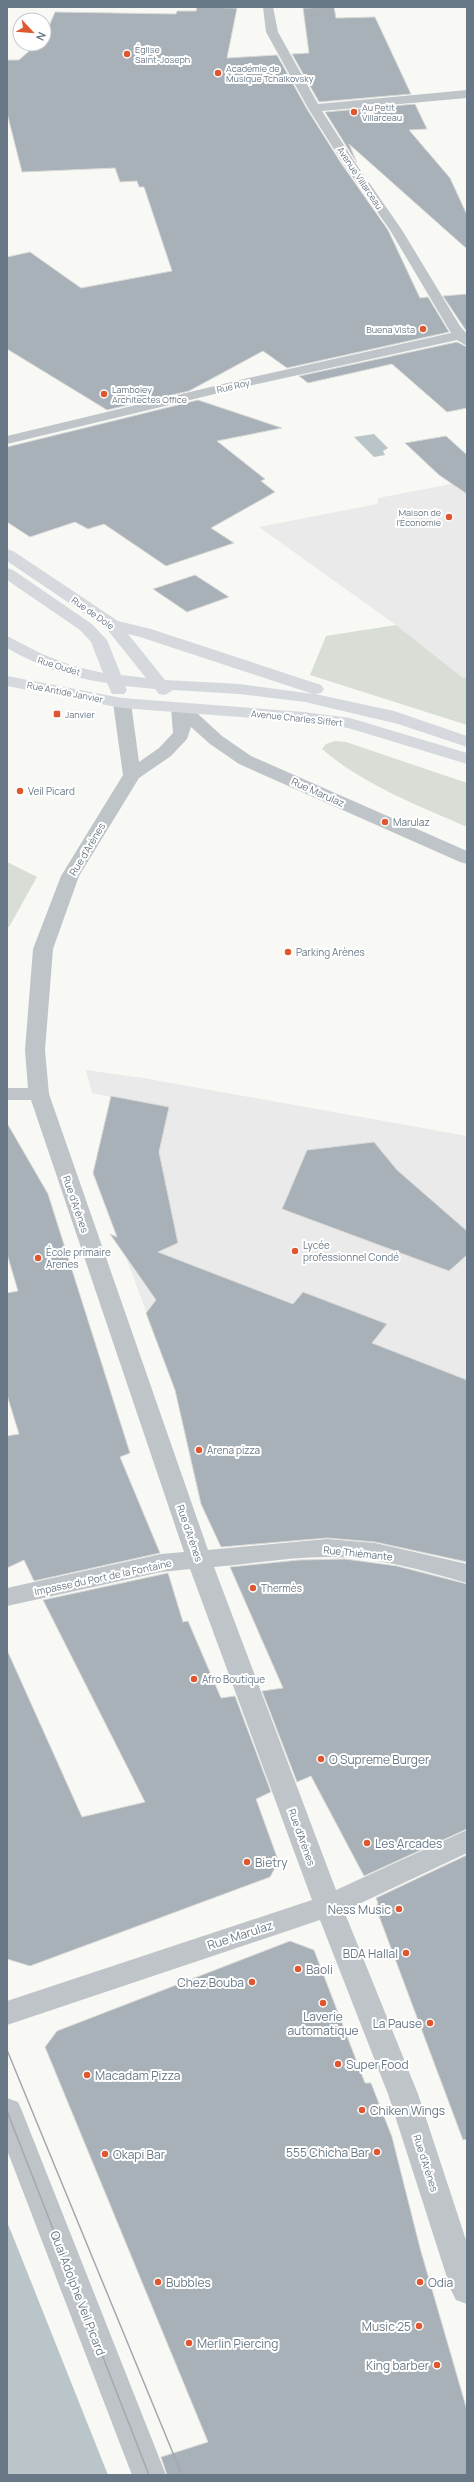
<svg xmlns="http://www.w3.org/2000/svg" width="474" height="2482" viewBox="0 0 474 2482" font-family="Manrope,sans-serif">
<rect width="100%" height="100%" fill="#f8f8f5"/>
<g fill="#e9eae9">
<path d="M467,481V677L463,678L396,625L259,527L377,504L378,498Z"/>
<path d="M86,1070L143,1078L467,1136V1439L175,1390L126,1257L101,1155L100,1143L111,1097L92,1093Z"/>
</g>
<g fill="#d8ddd5">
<path d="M396,625L463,678L467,677V725L310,675L326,636Z"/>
<path d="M335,741L346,742L467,783V827C417,805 364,785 322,749L326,744Z"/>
<path d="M7,862L37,877L9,927L7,926Z"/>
</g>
<g fill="#bac5ca">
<path d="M374,434L388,448L383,451L385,455L374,457L354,437Z"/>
<path d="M7,2222L12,2234L108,2475H7Z"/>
</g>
<g fill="#a8b1b7" stroke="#dadad8">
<path d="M197,7L237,8L227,58L277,55L307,109L341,163L388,230L420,298L428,297L449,332L287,368L263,351L189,391L107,410L7,349V257L30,252L81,288L172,271L144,187H139L137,181L120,182L115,168L22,172L7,113V60H19L37,44H44V38L55,12L176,14L177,11H196Z"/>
<path d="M334,7L336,18L375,17L411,94L319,102L292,54L309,53L303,8Z"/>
<path d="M415,104L427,129L409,130L450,178L467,215V249L349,144L357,163L325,112Z"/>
<path d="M467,294V332L443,296Z"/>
<path d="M457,342L467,347V408L447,412L392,364L308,383L299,376Z"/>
<path d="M198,400L282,428L217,441L265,479L261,481L275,492L211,528L234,543L166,566L104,524L88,529L75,522L30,537L7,522V447Z"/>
<path d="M446,436L467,455V494L439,475L405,443Z"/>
<path d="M195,575L229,597L187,612L153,589Z"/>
<path d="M111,1096L169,1107L159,1152L178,1243L158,1252L293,1304L303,1292L387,1324L372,1343L467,1380V1562L375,1542L327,1538L221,1547L201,1504L175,1390L146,1313L156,1300L110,1234L117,1237L93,1173Z"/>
<path d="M7,1123L48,1194L130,1453L120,1457L160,1553L34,1581L24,1560L7,1568V1436L19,1434L7,1395V1293L18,1291L7,1254Z"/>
<path d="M374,1142L397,1170L467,1231V1255L449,1271L282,1209L307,1150Z"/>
<path d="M345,1559L397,1566L467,1584V1829L364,1876L311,1776L297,1782L262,1691L283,1688L230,1567L299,1560Z"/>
<path d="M168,1573L183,1622L188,1621L221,1698L235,1696L271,1792L256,1799L278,1860L275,1868L270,1877L30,1966L7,1959V1650L82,1817L145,1802L43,1600Z"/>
<path d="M467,1855V2139L463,2140L376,1908L378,1903L376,1898Z"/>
<path d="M290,1941L314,1950L365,2083H371L392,2137L420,2248L467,2410V2475H167L161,2457L208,2442L45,2047L57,2031Z"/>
</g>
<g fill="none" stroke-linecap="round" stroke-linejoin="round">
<g fill="#bfc4c8" fill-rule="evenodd">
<path d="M263,7H273L278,32L318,104L467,90V98L322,111L354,161L402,230L460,326L467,334V346L457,340L244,387L7,444V436L244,379L451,333L390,230L342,162L308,108L266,32Z"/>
<path d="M122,698L128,699L131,703L139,762L159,748L173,733L171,707L174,703H186L222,736L251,756L467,851V864L460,862L239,764L210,744L191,727L187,739L171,756L139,778L79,876L53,949L45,1050L49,1094L208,1550L327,1539L375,1543L467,1564V1583C422,1570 374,1556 327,1557C289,1557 251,1564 214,1567L336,1890L467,1830V1853L344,1911L418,2094L467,2243V2304L456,2300L451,2290L388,2094L320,1920L7,2025V2001L312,1900L190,1569L161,1572L7,1606V1588L161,1554L184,1552L31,1100H7V1088H28L25,1050L33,949L61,876L123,775L113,703L116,699Z"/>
<path d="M7,2098L18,2102L22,2111L166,2475H132L7,2150Z"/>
</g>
<g fill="#d5d9dd" fill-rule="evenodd">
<path d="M7,549L13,551L118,621L151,629L321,685L324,689L321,693L315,694L394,711L467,736V747L398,724L305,702L239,694L173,690L165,695L159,694L155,689L125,686L127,690L124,694H112L107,683C71,678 38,666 7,648V636L42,654L73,666L103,673L91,642L80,630L7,580V568L13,570L92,624L107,640L121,675L146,678L106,628L7,561ZM128,634L140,637L313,694L239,684L165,680Z"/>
<path d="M7,676L122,698L304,712L350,718L467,753V764L348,728L304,722L122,708L7,686Z"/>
</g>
<g stroke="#a3a9af" stroke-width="1.5">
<path d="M7,2050L182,2475"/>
<path d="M7,2111L149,2475"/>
</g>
</g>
<g fill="#df572e" stroke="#fff" stroke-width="1.5">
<circle cx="127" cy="54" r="4"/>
<circle cx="218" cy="73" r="4"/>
<circle cx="354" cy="112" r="4"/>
<circle cx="423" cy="329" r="4"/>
<circle cx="104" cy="394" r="4"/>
<circle cx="449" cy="517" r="4"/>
<rect x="53" y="710" width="8" height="8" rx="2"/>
<circle cx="20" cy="791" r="4"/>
<circle cx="385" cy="822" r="4"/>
<circle cx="288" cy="952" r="4"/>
<circle cx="295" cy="1251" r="4"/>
<circle cx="38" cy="1258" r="4"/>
<circle cx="199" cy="1450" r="4"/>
<circle cx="253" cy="1588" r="4"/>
<circle cx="194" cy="1679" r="4"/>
<circle cx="321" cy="1759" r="4"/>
<circle cx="367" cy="1843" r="4"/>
<circle cx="247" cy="1862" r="4"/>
<circle cx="399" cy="1909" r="4"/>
<circle cx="406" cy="1953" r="4"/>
<circle cx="298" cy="1969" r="4"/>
<circle cx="252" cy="1982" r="4"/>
<circle cx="323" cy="2003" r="4"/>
<circle cx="430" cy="2023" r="4"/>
<circle cx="338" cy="2064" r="4"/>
<circle cx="87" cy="2075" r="4"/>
<circle cx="362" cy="2110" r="4"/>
<circle cx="377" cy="2152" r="4"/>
<circle cx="105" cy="2154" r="4"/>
<circle cx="158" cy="2282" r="4"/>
<circle cx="420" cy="2282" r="4"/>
<circle cx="419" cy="2326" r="4"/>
<circle cx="189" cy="2343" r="4"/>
<circle cx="437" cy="2365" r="4"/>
</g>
<g text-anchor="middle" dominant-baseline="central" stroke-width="4" stroke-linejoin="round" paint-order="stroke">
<g font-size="9" fill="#687886" stroke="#fff" text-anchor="start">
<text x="135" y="49">Église<tspan x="135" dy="10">Saint-Joseph</tspan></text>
<text x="226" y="68">Académie de<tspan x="226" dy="10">Musique Tchaikovsky</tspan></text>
<text x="362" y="107">Au Petit<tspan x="362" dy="10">Villarceau</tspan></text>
<text x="415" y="329" text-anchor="end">Buena Vista</text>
<text x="112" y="389">Lamboley<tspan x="112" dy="10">Architectes Office</tspan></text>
<text x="441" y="512" text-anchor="end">Maison de<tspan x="441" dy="10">l'Économie</tspan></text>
<text x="65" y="714">Janvier</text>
</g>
<g font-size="9" fill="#687886" stroke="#fff">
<text transform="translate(360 178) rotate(56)">Avenue Villarceau</text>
<text transform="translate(233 386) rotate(-13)">Rue Roy</text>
<text transform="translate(93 613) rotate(35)">Rue de Dole</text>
<text transform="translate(59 666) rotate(17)">Rue Oudet</text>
<text transform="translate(65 692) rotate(11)">Rue Antide Janvier</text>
<text transform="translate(297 718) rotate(6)">Avenue Charles Siffert</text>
</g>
<g font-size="10" fill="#687886" stroke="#fff" text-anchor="start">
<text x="28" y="791">Veil Picard</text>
<text x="393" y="822">Marulaz</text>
<text x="296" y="952">Parking Arènes</text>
<text x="303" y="1245">Lycée<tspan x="303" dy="12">professionnel Condé</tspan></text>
<text x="46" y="1252">École primaire<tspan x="46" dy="12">Arenes</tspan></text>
<text x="207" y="1450">Arena pizza</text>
<text x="261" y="1588">Thermès</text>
<text x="202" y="1679">Afro Boutique</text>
</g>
<g font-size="10" fill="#687886" stroke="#fff">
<text transform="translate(318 792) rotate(24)">Rue Marulaz</text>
<text transform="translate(87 849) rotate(-59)">Rue d'Arènes</text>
<text transform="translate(76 1204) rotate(71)">Rue d'Arènes</text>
<text transform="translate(190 1533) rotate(71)">Rue d'Arènes</text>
<text transform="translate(358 1553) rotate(6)">Rue Thiémante</text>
<text transform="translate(103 1577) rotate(-12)">Impasse du Port de la Fontaine</text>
<text transform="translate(302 1837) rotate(70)">Rue d'Arènes</text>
<text transform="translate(426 2163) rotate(72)">Rue d'Arènes</text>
</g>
<g font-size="12" fill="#687886" stroke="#fff" text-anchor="start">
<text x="329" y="1759">O Supreme Burger</text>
<text x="375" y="1843">Les Arcades</text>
<text x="255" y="1862">Bietry</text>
<text x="391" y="1909" text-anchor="end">Ness Music</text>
<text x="398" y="1953" text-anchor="end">BDA Hallal</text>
<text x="306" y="1969">Baoli</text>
<text x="244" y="1982" text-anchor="end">Chez Bouba</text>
<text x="323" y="2016" text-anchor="middle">Laverie<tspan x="323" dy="14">automatique</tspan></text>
<text x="422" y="2023" text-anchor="end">La Pause</text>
<text x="346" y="2064">Super Food</text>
<text x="95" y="2075">Macadam Pizza</text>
<text x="370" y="2110">Chiken Wings</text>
<text x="369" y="2152" text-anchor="end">555 Chicha Bar</text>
<text x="113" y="2154">Okapi Bar</text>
<text x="166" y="2282">Bubbles</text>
<text x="428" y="2282">Odia</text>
<text x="411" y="2326" text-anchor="end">Music 25</text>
<text x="197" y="2343">Merlin Piercing</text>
<text x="429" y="2365" text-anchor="end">King barber</text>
</g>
<g font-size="12" fill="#687886" stroke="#fff">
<text transform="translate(240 1935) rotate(-18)">Rue Marulaz</text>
<text transform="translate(78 2293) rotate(69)">Quai Adolphe Veil Picard</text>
</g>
</g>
<rect width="474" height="2482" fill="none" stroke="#687886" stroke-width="16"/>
<g transform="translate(32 32) rotate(116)"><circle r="19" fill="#ffffff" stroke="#c3c9cf"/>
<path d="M0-3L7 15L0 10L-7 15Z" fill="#df572e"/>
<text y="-6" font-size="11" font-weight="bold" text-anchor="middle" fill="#687886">N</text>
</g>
</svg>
